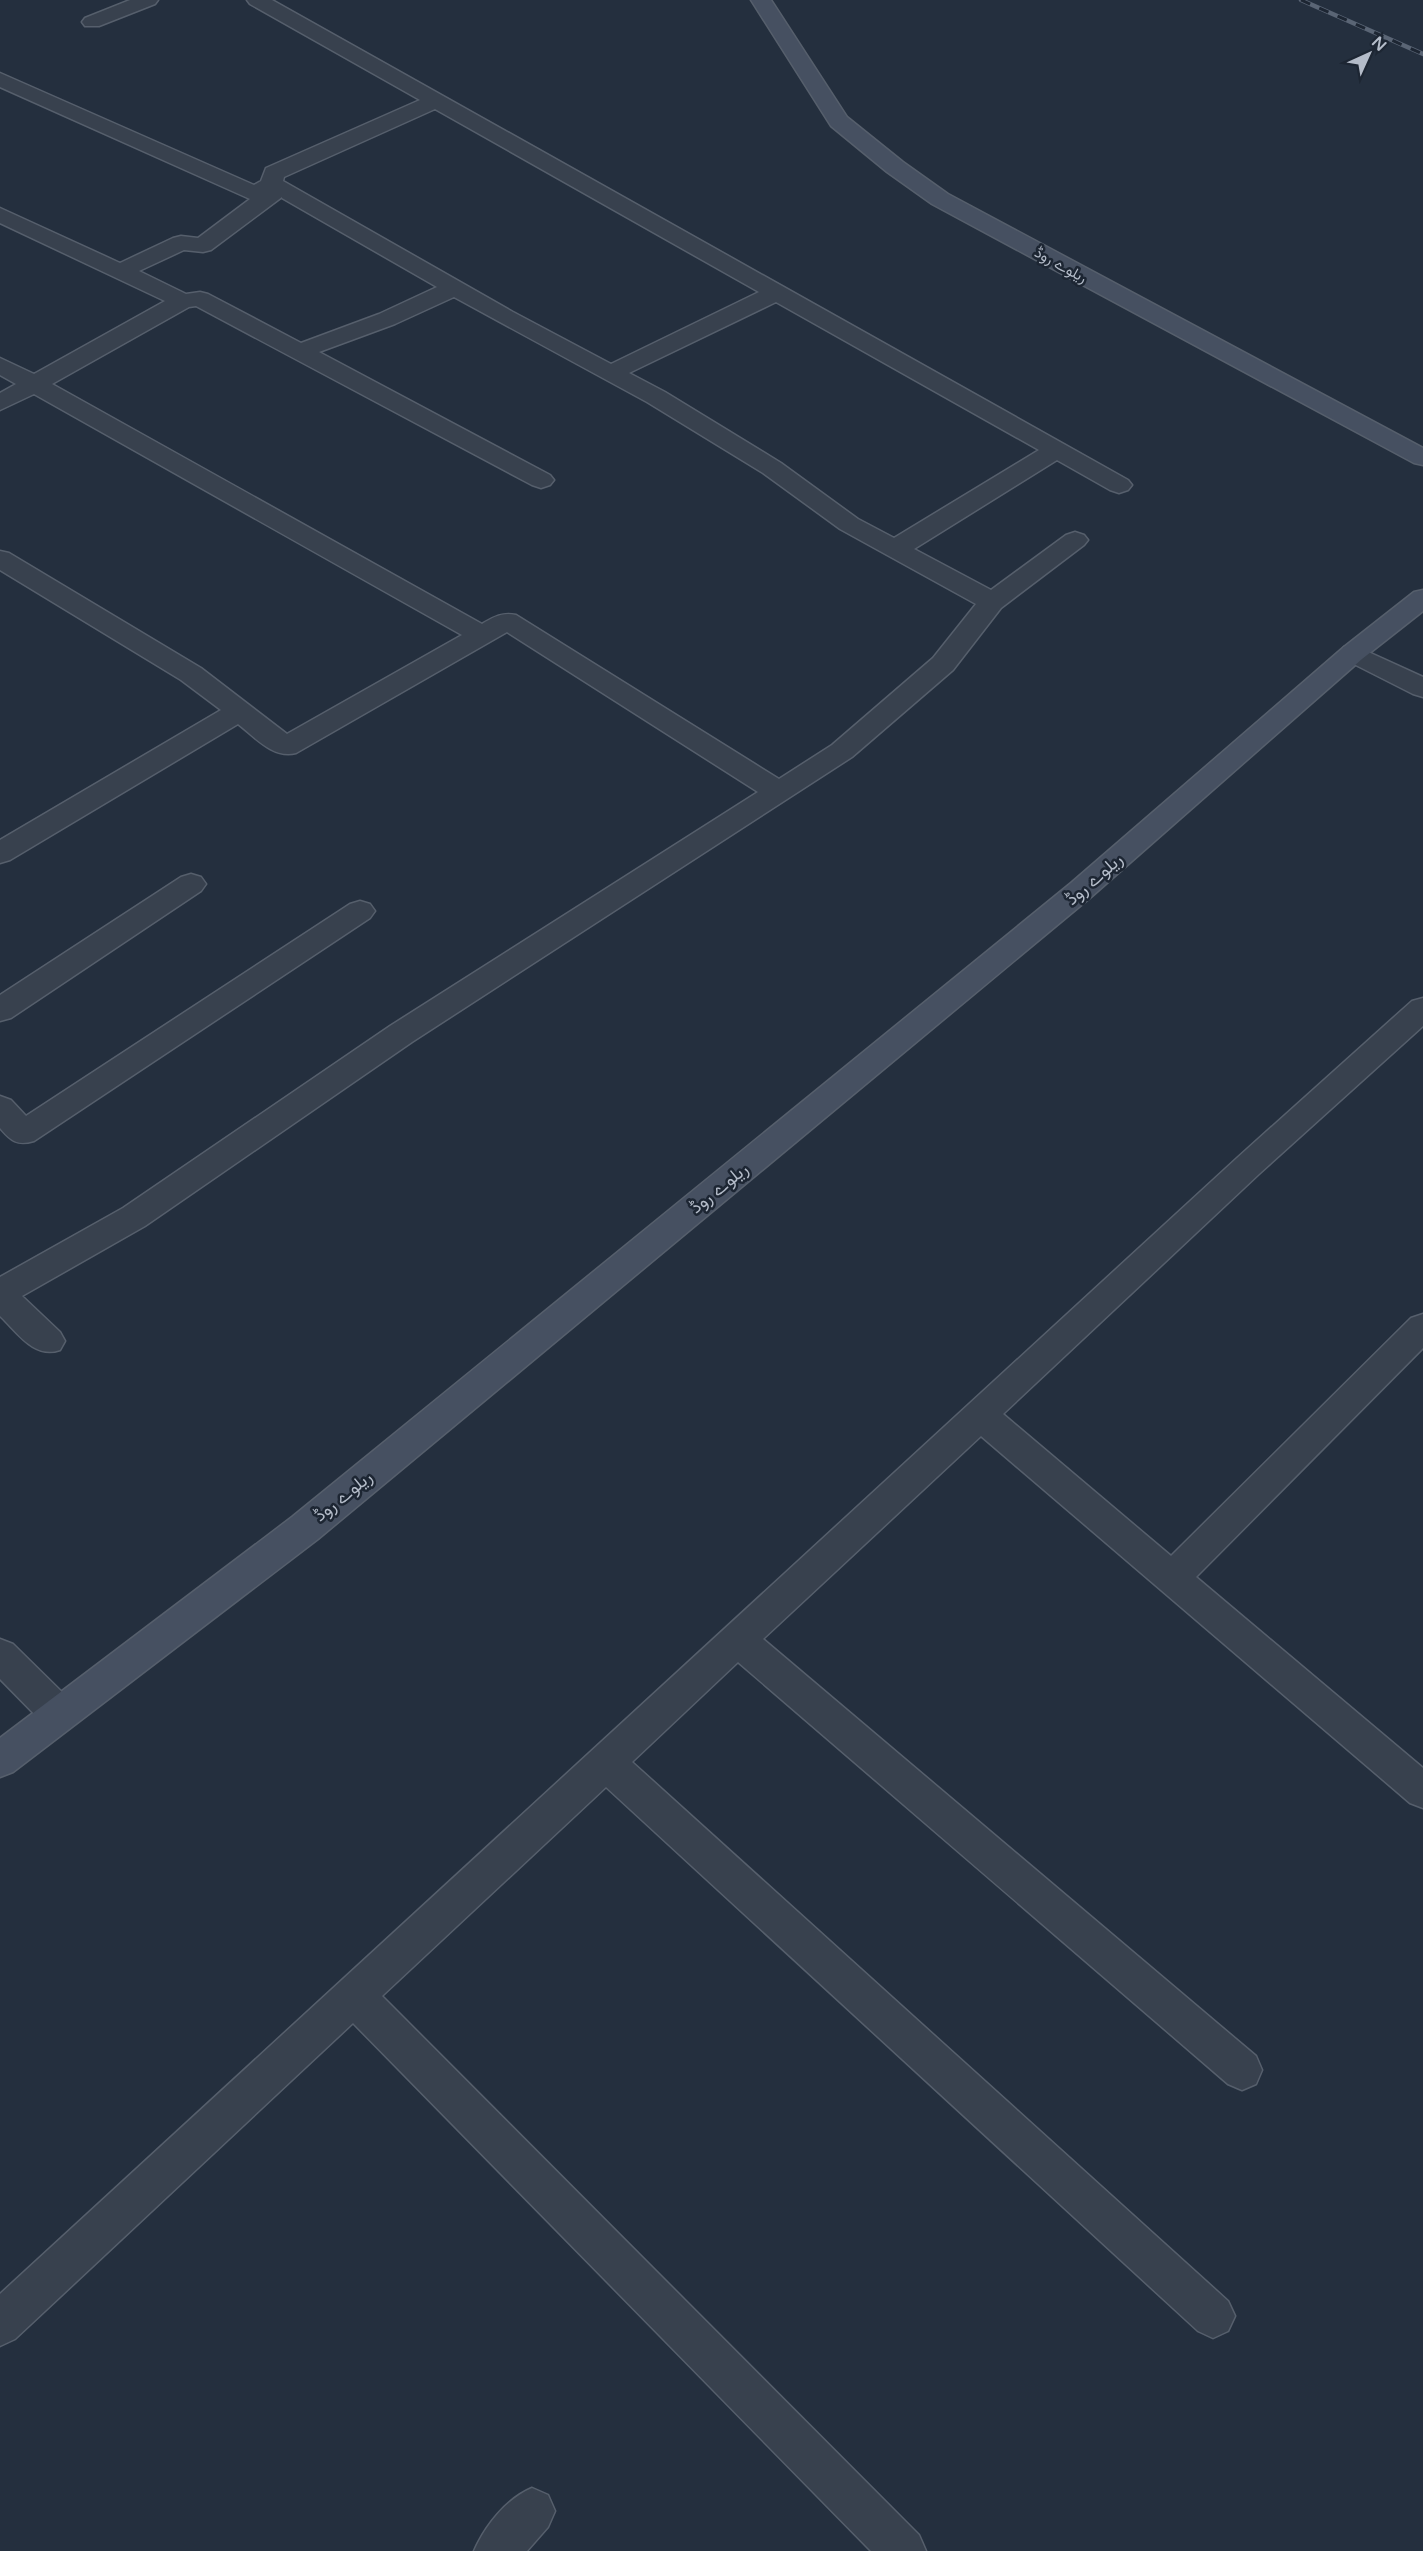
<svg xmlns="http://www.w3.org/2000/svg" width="1423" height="2551" viewBox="0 0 1423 2551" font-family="'Varela Round',Vazirmatn,sans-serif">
<rect width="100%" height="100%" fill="#242f3e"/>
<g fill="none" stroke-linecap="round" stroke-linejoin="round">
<defs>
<g id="street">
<path d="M130,0H158L155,4L99,26H85L82,22L85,18Z"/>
<path d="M247,0H272L1128,480L1132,485L1128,490L1119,493L1110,490L1057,460L914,549L991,590L1066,535L1075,532L1084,535L1088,540L1084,545L1001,608L953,670L852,757L412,1042L145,1226L22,1296L60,1332L65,1341L60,1350C34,1359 18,1333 0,1316V1277L123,1208L390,1026L758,792L507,632L296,753C273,759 255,737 238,724L10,860L0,863V840L221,710L181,680L0,570V551L9,553L201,668L287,734L462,635L34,394L0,410V393L16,384L0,375V358L34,374L165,301L0,223V208L120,263L173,238L181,236L198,238L250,199L0,87V73L254,185L261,181L266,168L420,100L250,4ZM435,109L759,292L611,364L513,312L283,181L284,177ZM282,197V198L437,287L379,314L301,343L208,294L200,292L186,294L139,271L184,250L203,252L211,250ZM454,297L647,402L763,473L840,529L976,604L933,658L832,745L779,779L516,615C502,612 494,617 482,624L52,384L189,307L196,306L532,485L541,488L550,485L554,480L550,475L319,352L395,324ZM776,302L1039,450L894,538L858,519L781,463L665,392L629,373Z"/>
<path d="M1353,645L1423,677V697L1413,694L1344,659L1340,653L1344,647Z"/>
<path d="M191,874L201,877L206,884L201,891L11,1018L0,1021V995L181,877Z"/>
<path d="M360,901L370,904L375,911L370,918L34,1141C17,1146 11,1141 0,1128V1096L11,1100L26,1116L350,904Z"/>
<path d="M1423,998V1026L1259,1174L1003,1414L1171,1556L1411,1318L1423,1314V1348L1196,1577L1423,1768V1808L1410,1803L981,1436L763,1639L1256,2056L1262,2070L1256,2084L1242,2090L1228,2084L738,1662L632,1762L1228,2301L1235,2316L1228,2331L1213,2338L1198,2331L606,1787L382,1996L919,2535L926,2551H871L353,2023L15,2339L0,2346V2294L1237,1158L1412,1001Z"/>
<path d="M0,1639L13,1644L72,1702L78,1714L72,1726L59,1730L46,1726L0,1679Z"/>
<path d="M532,2488L548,2495L555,2511L548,2527L527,2551H474C485,2526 506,2499 532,2488Z"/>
</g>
<g id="secondary">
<path d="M751,0H771L847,117L903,162L948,194L1423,448V465L1414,463L932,204L887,172L831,126Z"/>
<path d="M1423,590V611L1362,659L1091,897L318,1539L13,1772L0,1777V1738L292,1517L1071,883L1344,647L1414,592Z"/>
</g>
</defs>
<use href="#street" stroke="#565f6c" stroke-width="3"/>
<use href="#secondary" stroke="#565f6c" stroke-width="3"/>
<use href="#street" fill="#38414e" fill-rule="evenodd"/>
<use href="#secondary" fill="#465061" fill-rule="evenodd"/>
<defs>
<path id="rail" d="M1301,0L1423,54"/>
</defs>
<use href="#rail" stroke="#5a6575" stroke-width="4.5"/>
<use href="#rail" stroke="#1d2633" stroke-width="3" stroke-dasharray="10" stroke-linecap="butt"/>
</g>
<g text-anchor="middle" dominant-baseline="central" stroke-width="5" stroke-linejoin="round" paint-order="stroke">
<g font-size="15" fill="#b4bcc9" stroke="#1d2633">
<text transform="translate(1061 265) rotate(29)">ریلوے روڈ</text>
</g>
<g font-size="18" fill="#b4bcc9" stroke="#1d2633">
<text transform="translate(1094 879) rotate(-41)">ریلوے روڈ</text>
<text transform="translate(719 1188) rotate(-39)">ریلوے روڈ</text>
<text transform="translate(343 1496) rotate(-39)">ریلوے روڈ</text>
</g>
</g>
<g transform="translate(1369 54) rotate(45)" stroke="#1d2633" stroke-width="4.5" paint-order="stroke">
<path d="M0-4.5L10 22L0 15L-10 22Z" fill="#b4bcc9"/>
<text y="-9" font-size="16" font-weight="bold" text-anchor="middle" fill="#b4bcc9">N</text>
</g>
</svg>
